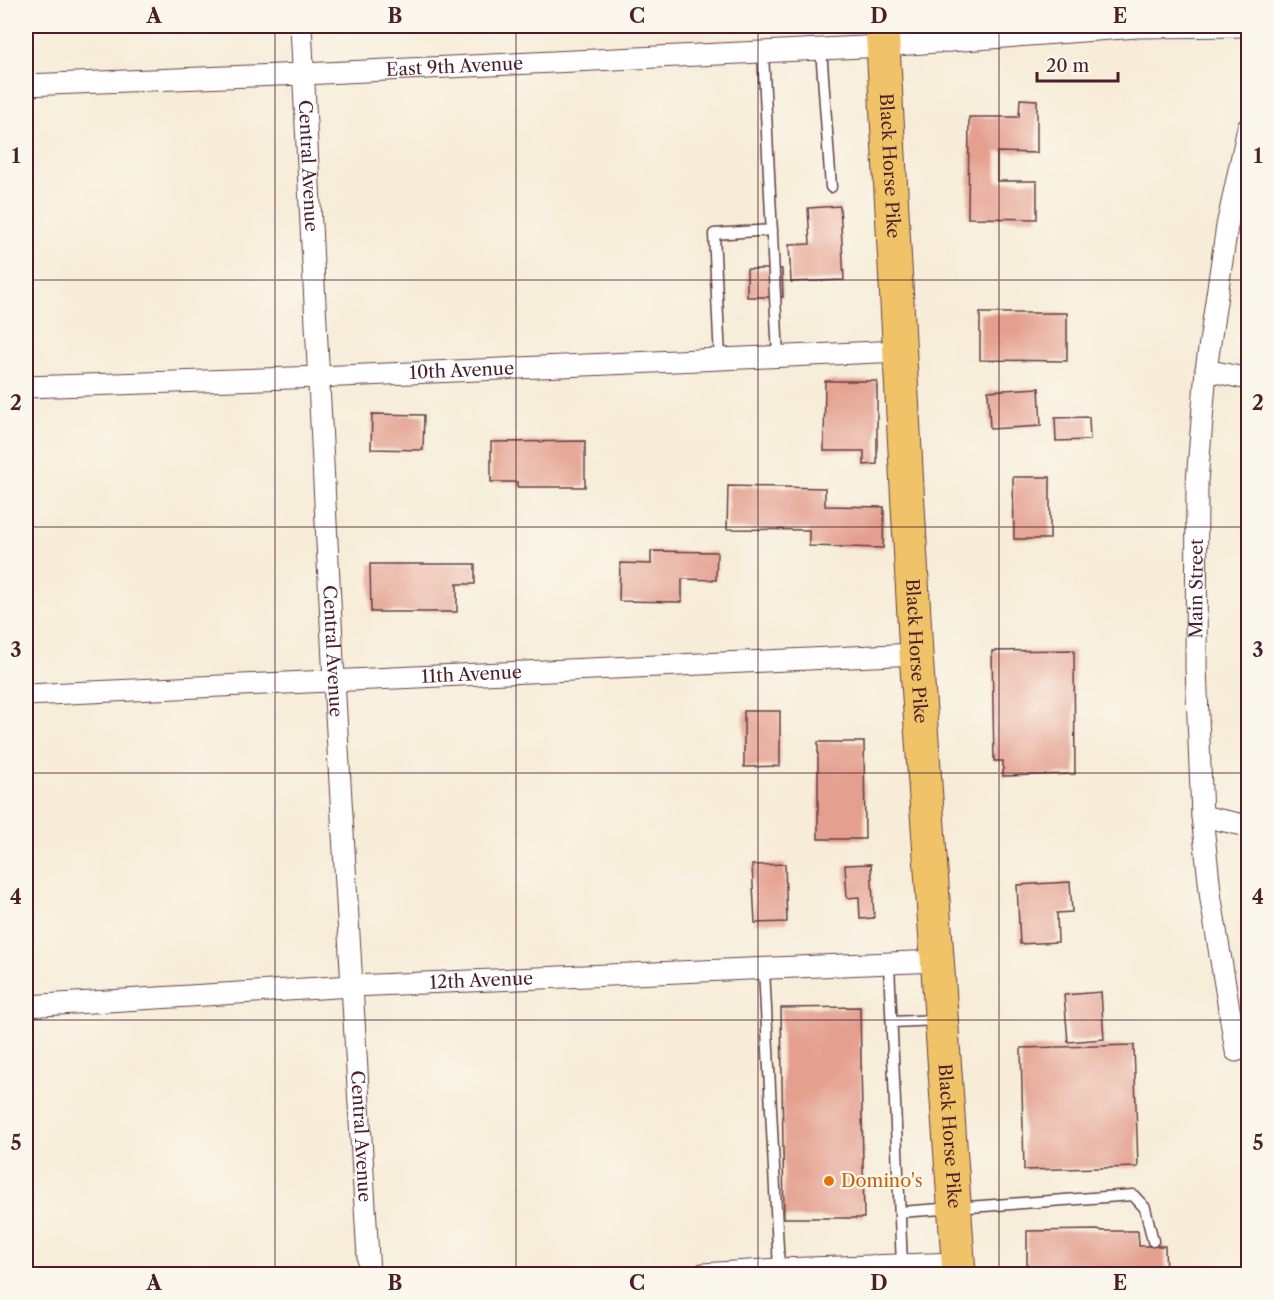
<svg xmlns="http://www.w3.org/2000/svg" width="1274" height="1300" viewBox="0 0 1274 1300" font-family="'Libre Caslon Text',serif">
<rect width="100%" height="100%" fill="#fbf7ec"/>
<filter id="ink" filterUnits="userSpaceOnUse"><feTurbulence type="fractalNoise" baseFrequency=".0167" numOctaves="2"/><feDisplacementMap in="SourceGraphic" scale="12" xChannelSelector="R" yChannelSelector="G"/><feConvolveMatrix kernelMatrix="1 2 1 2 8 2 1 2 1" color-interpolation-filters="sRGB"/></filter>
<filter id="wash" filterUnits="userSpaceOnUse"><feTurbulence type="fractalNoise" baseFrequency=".008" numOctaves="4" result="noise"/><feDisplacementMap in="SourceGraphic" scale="24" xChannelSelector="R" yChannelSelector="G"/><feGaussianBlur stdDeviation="1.35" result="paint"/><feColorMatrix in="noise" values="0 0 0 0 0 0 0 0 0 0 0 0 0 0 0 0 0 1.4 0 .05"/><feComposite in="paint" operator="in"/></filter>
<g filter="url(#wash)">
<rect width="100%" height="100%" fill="#f6ecd7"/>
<g id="blocks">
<g fill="#e49f8e">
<path d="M1020,99L1037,100V153L997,152V181H1037V219L968,218L969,117H1019Z"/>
<path d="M840,206L844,280L791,282L789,245L810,244L808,208Z"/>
<path d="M747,269H782L783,297H747Z"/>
<path d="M980,313H1067V361L980,360Z"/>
<path d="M825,381H877V464L864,465V451H824Z"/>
<path d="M1039,388L1041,426L990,429L988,391Z"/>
<path d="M372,414L424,415L423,450L371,449Z"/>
<path d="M1089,417L1090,440L1056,441L1055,418Z"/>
<path d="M585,441V487H517V482H491V442Z"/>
<path d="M1013,477H1050V539H1014Z"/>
<path d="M728,486L825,488V506L884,507L883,548L809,546V530L727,529Z"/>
<path d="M651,551L717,552L716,580L682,579V602L619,601L620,563L651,564Z"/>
<path d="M370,564H475V584H457V612H371Z"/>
<path d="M1074,650L1075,774L1003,776V761H994L992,651Z"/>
<path d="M744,711H780V766L744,767Z"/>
<path d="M818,742H864L865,839H818Z"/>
<path d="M785,864L787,922L755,923L752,865Z"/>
<path d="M871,864L874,918L860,919L859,897L847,898L845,865Z"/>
<path d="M1070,882L1072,912L1057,913L1058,942L1020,944L1017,885Z"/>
<path d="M1101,992L1104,1039L1068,1042L1064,995Z"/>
<path d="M860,1007L864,1218H784L781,1008Z"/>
<path d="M1134,1045L1138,1167L1024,1170L1021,1048Z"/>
<path d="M1100,1230V1231H1138L1139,1246H1165L1166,1274H1027V1231Z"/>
</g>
</g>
</g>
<g filter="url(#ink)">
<use href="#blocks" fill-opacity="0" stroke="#643e45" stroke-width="1.5"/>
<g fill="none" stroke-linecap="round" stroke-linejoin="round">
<defs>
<g id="service">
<path d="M821,49L831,187"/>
<path d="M763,52L778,357"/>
<path d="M720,359L714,234L772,230"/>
<path d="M889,964L902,1265"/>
<path d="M764,969L779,1269"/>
<path d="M892,1022L938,1020"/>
<path d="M900,1212L1133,1195L1145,1208L1153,1241"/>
</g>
<g id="minor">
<path id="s1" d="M301,26L334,681L369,1274"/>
<path id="s2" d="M26,85L303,74L883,46L1137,27L1248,26"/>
<path d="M1206,370L1248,379"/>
<path id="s3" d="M26,387L319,377L900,351"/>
<path id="s4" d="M26,695L916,654"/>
<path d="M1202,816L1248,826"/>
<path id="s5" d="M26,1006L352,986L937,961"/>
<path id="s6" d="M1236,1051L1211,900L1202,816L1196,667L1197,482L1206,370L1227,226L1248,128"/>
<path d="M703,1274L779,1269L958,1263"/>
</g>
<g id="primary">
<path id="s7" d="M882,26L916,654L959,1274"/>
</g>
</defs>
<use href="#service" stroke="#643e45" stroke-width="13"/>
<use href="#minor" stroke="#643e45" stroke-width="23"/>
<use href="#primary" stroke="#643e45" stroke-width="35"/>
<use href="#service" stroke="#fff" stroke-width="10"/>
<use href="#minor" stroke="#fff" stroke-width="21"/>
<use href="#primary" stroke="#f0c369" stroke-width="33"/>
</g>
</g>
<path fill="none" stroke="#4a1f2b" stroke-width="1.5" stroke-opacity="0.55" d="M275,26V1274M516,26V1274M758,26V1274M999,26V1274M26,280H1248M26,527H1248M26,773H1248M26,1020H1248"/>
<circle fill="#e8710a" stroke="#fbf7ec" stroke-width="2" cx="829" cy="1181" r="6"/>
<g text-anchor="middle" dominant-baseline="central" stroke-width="4.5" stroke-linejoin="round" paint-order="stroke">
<g font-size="18" fill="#4a1f2b" stroke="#fbf7ec">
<text stroke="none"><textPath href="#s2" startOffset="429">East 9th Avenue</textPath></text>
<text stroke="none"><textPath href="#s1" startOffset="140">Central Avenue</textPath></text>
<text stroke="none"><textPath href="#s7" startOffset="140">Black Horse Pike</textPath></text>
<text stroke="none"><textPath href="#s3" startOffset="436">10th Avenue</textPath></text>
<text stroke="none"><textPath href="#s6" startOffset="465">Main Street</textPath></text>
<text stroke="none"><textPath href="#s1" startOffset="626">Central Avenue</textPath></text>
<text stroke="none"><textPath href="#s7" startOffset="626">Black Horse Pike</textPath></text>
<text stroke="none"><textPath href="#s4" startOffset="446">11th Avenue</textPath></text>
<text stroke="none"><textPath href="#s5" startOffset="456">12th Avenue</textPath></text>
<text stroke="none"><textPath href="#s1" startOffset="1112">Central Avenue</textPath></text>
<text stroke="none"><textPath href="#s7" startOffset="1112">Black Horse Pike</textPath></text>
</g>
<g font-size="18" fill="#c56008" stroke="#fbf7ec" text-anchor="start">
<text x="841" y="1181">Domino's</text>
</g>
</g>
<rect width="1274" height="1300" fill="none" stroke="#fbf7ec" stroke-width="66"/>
<path d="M1037 72v9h81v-9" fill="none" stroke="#4a1f2b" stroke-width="3"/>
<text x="1046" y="72" font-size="18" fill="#4a1f2b" stroke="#fbf7ec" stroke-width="4.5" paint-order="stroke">20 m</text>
<rect x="33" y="33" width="1208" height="1234" fill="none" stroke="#4a1f2b" stroke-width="2"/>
<g font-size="20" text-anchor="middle" font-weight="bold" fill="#4a1f2b">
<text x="154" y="23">A</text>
<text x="395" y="23">B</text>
<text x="637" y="23">C</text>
<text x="879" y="23">D</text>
<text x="1120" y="23">E</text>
<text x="16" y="163">1</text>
<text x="1258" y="163">1</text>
<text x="16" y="410">2</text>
<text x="1258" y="410">2</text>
<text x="16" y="657">3</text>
<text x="1258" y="657">3</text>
<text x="16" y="904">4</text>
<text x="1258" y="904">4</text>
<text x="16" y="1150">5</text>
<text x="1258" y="1150">5</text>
<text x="154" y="1290">A</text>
<text x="395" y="1290">B</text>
<text x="637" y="1290">C</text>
<text x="879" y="1290">D</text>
<text x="1120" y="1290">E</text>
</g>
</svg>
